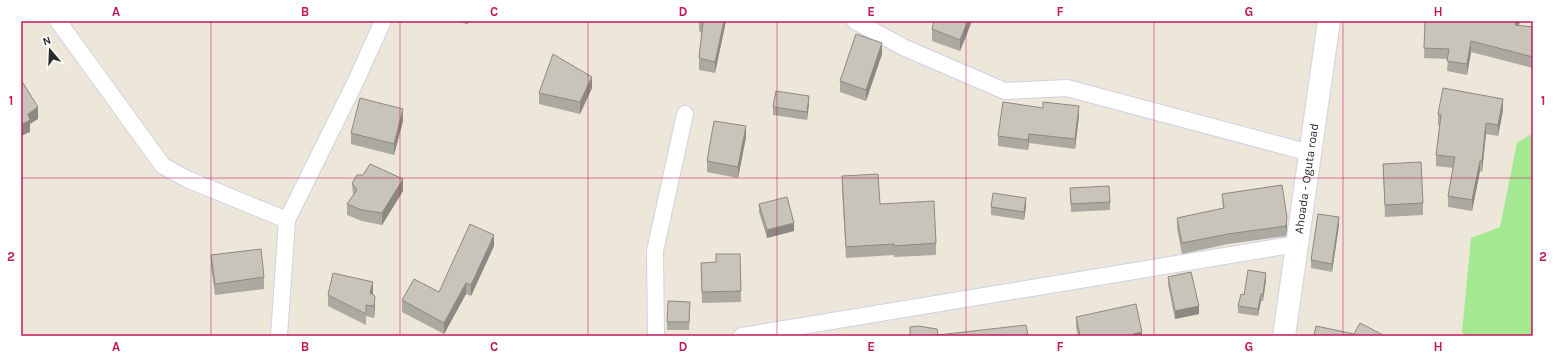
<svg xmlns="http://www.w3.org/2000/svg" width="1554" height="357" viewBox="0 0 1554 357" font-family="Karla,sans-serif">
<rect width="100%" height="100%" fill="#ede7da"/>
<path fill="#a5e892" d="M1533,133V336H1466L1462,332L1471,238L1500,227L1517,143Z"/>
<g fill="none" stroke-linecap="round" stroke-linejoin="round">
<defs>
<g id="minor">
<path d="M58,21L163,166L189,180L287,220"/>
<path d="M855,21L905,48L1005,91L1067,88L1310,153"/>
<path d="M279,336L287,220L354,85L383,21"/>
<path d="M656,336L655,251L685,114"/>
<path d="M742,336L1297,244"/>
</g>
<g id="secondary">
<path id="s1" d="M1284,336L1329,21"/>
</g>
</defs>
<use href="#minor" stroke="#cfd1e4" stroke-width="18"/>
<use href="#secondary" stroke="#cfd1e4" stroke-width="24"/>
<use href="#minor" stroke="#fff" stroke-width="16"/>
<use href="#secondary" stroke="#fff" stroke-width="22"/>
</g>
<g fill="#aca9a0">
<path d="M457,21H473L466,24Z"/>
<path d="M699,21H726L715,73L699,70V58L702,33L699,31Z"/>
<path d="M972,21L960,51L932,41V29Z"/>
<path d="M1425,21H1520L1519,26L1533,27V68L1471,52L1467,75L1447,71L1448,59L1424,58Z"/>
<path d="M882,54L866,101L840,92V81Z"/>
<path d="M592,88L580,114L539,104V93Z"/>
<rect x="1532" y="89" width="1" height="11"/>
<path d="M809,104L807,120L773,115V107Z"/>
<path d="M1503,110L1498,136L1486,134L1482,172L1480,171L1472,211L1448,207V196L1453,168L1436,166V155L1440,125H1438V114Z"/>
<path d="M1079,116L1075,149L1029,143L1028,150L998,146V136Z"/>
<path d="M403,121L394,155L351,144V133Z"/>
<path d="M746,137L738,178L707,172V161Z"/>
<path d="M1383,164L1423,203V215L1385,217Z"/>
<path d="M842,176L936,243V255L894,257V255L846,258L842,188Z"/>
<path d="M352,183L403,191L382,225L362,221L347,215V204L353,195Z"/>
<path d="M1282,185L1287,227L1286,236L1228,244L1182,254L1177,229V218L1223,209L1222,194Z"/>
<path d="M1070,188L1110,202V210L1071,212Z"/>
<path d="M759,204L794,231L767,238L759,212Z"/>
<path d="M1026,206L1024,220L991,215V207Z"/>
<path d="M1339,225L1332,272L1311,268V260Z"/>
<path d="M494,246L471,296L466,294L444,334L402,312V300L439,292Z"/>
<path d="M716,254H740L741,302L702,303L701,263L716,262Z"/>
<path d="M211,255L264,277V289L215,295L211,267Z"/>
<path d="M1168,277L1199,314L1175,319L1168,285Z"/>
<path d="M1266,280L1263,301H1261L1258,316L1238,313V306L1244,295Z"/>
<path d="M373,293V295L375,307L374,318L366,316V325L328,306V295Z"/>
<path d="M690,310L689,330H667V322Z"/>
<path d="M1076,317L1142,336H1078L1076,327Z"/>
</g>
<g fill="#8c8982">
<path d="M466,21H473L466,24Z"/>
<path d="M724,21H726L715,73V62Z"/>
<path d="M968,21H972L960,51V40Z"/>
<path d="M1516,21H1520L1515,36V25Z"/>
<path d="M1471,41V52L1467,75V64Z"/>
<path d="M882,43V54L866,101V90Z"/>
<path d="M592,77V88L580,114V102Z"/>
<path d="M809,96V104L807,120V112Z"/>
<path d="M1503,99V110L1498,136V125Z"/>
<path d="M1079,106V116L1075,149V139Z"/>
<path d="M38,107V119L30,124V132L21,136V125L28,114Z"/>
<path d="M403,109V121L394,155V144Z"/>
<path d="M1486,123V134L1482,172V161Z"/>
<path d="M746,126V137L738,178V167Z"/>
<path d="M1029,134V143L1028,150V140Z"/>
<path d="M1480,161V171L1472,211V200Z"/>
<path d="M403,179V191L382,225V213Z"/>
<path d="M1026,198V206L1024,220V212Z"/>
<path d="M1287,217V227L1286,236V226Z"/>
<path d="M1339,217V225L1332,272V264Z"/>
<path d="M794,223V231L767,238V230Z"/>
<path d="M494,235V246L471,296V285Z"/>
<path d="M1266,273V280L1263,301V294Z"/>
<path d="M373,282V293L370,304V293Z"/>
<path d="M466,283V294L444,334V323Z"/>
<path d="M1261,294V301L1258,316V309Z"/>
<path d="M375,296V307L374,318V306Z"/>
<path d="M1199,306V314L1175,319V311Z"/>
<path d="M1142,332V336H1133V334Z"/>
</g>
<g fill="#c8c4ba" stroke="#8c8982">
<path d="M701,21H724L715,62L699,58L703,22Z"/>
<path d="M934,21H968L960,40L932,29Z"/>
<path d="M1425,21H1516L1515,25L1533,27V57L1471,41L1467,64L1447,61L1449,49L1424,48Z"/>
<path d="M856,34L882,43L866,90L840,81Z"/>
<path d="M553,54L592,77L580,102L539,93Z"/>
<path d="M21,80L38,107L28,114L30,120L21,125Z"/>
<path d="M1443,88L1503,99L1498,125L1486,123L1482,161H1480L1472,200L1448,196L1455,157L1436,155L1441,115L1438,114Z"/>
<path d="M776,91L809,96L807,112L773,107Z"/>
<path d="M360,98L403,109L394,144L351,133Z"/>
<path d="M1003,102L1043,108V102L1079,106L1075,139L1029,134L1028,140L998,136Z"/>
<path d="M714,121L746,126L738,167L707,161Z"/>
<path d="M1421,162L1423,203L1385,205L1383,164Z"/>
<path d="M370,164L403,179L382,213L362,210L347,204L357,190L352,183L357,175H363Z"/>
<path d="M878,174L880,204L934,201L936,243L894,246V244L846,247L842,176Z"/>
<path d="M1282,185L1287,217L1286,226L1228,234L1182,243L1177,218L1224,208L1222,194Z"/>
<path d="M1109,186L1110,202L1071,204L1070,188Z"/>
<path d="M993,193L1026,198L1024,212L991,207Z"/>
<path d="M787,197L794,223L767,230L759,204Z"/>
<path d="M1318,214L1339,217L1332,264L1311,260Z"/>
<path d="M470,224L494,235L471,285L466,283L444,323L402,300L414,279L439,292Z"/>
<path d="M261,249L264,277L215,284L211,255Z"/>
<path d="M716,254H740L741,291L702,292L701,263L716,262Z"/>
<path d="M1248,270L1266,273L1263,294H1261L1258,309L1238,306L1241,294L1244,295Z"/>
<path d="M1191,272L1199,306L1175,311L1168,277Z"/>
<path d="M333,273L373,282L370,293L375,296L374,306L366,305V314L328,295Z"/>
<path d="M668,301L690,302L689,322H667Z"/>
<path d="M1136,304L1142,332L1133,334V336H1080L1076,317Z"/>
<path d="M1360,323L1385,336H1314L1316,326L1354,334Z"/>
<path d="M1026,325L1028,336H910V327L918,326L937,329L938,335Z"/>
</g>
<path fill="none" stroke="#c2185b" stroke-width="1" stroke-opacity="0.55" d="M211,21V336M400,21V336M588,21V336M777,21V336M966,21V336M1154,21V336M1343,21V336M21,178H1533"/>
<g text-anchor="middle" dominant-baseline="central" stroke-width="4" stroke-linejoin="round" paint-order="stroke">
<g font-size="12" fill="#2a2a2a" stroke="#fff">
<text stroke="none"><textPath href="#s1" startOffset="159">Ahoada - Oguta road</textPath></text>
</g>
</g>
<rect width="1554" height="357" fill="none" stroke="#ffffff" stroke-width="44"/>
<g transform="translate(50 50) rotate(341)" stroke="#ffffff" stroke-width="3" paint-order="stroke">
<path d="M0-3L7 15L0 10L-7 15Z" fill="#2a2a2a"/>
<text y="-6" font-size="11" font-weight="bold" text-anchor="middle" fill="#2a2a2a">N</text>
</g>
<rect x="22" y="22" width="1510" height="313" fill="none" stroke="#c2185b" stroke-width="1.5"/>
<g font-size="13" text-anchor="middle" font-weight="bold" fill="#c2185b">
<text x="116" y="16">A</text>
<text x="305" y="16">B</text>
<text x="494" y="16">C</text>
<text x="683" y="16">D</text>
<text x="871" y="16">E</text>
<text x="1060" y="16">F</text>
<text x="1249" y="16">G</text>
<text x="1438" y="16">H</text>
<text x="11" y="105">1</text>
<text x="1543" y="105">1</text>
<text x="11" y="261">2</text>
<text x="1543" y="261">2</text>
<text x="116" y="351">A</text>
<text x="305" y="351">B</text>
<text x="494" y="351">C</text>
<text x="683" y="351">D</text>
<text x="871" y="351">E</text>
<text x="1060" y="351">F</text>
<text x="1249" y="351">G</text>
<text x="1438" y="351">H</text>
</g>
</svg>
